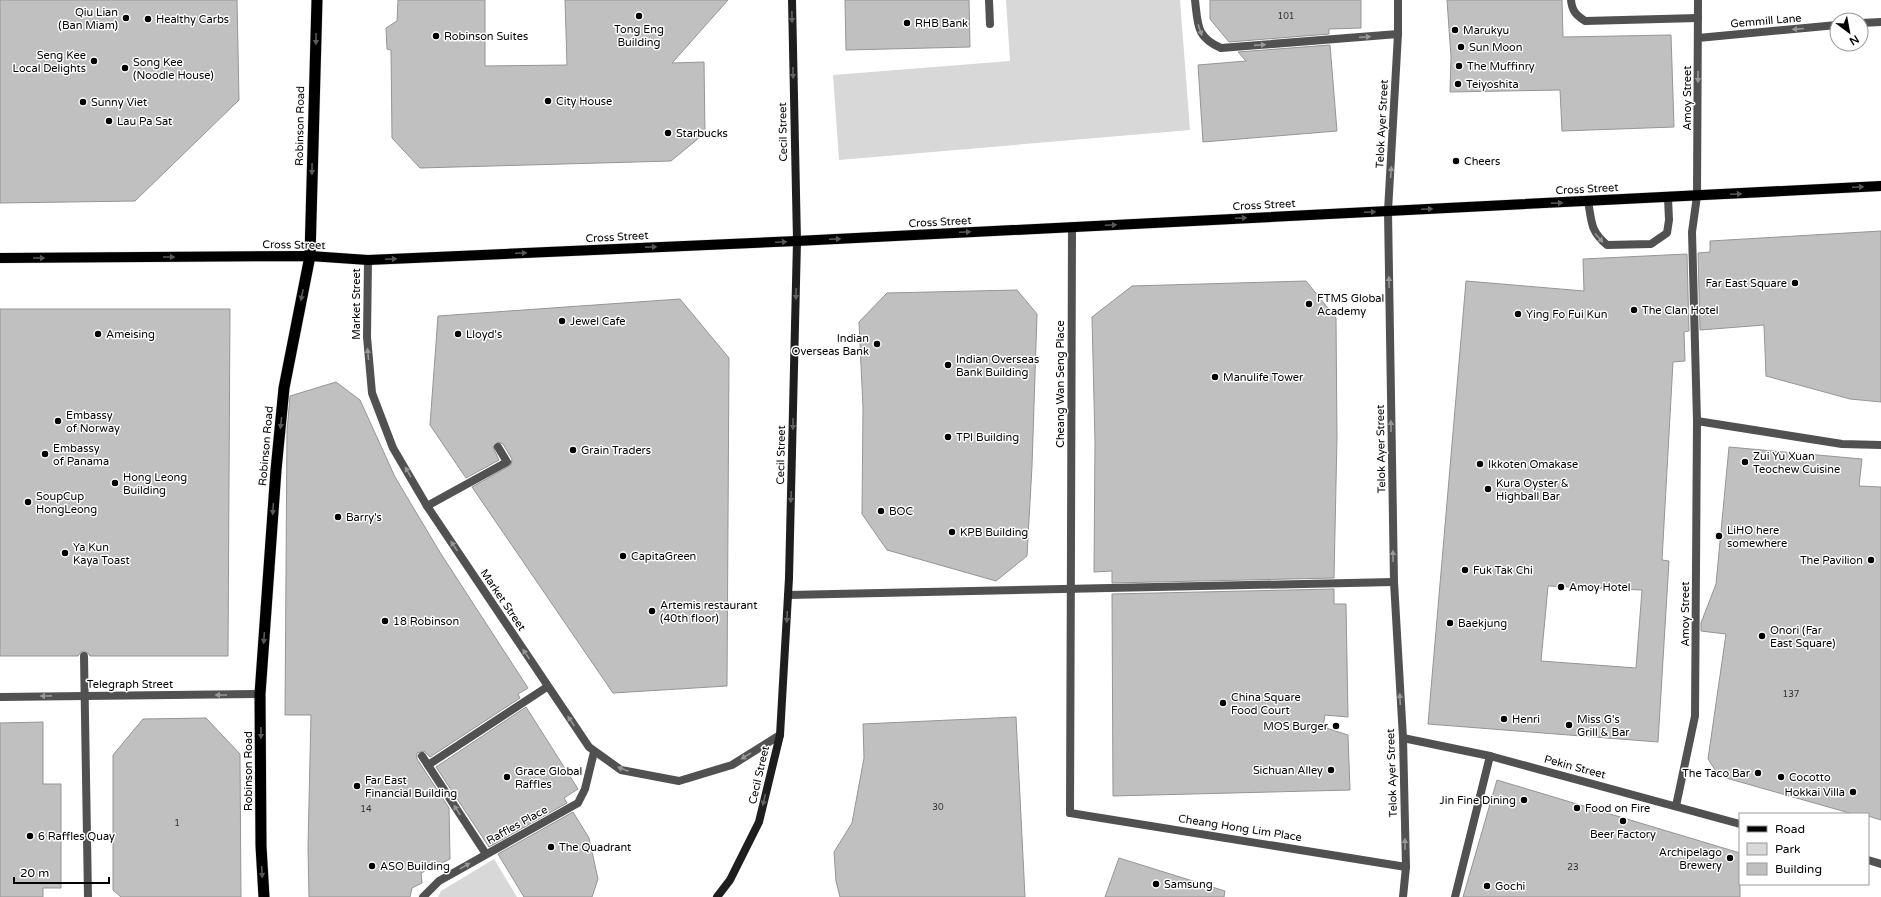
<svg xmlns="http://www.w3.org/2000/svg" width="1881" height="897" viewBox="0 0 1881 897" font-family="'Varela Round',sans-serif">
<rect width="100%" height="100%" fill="#fff"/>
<g fill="#d8d8d8">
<path d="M1006,0H1180L1190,130L839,160L833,75L1010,61Z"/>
<path d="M494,859L517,897H438L441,891Z"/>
</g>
<g fill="#c0c0c0" stroke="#959595" fill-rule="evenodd">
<path d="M0,0H237L239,100L135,201L0,203Z"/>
<path d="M398,0H485V66L567,65L565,0H728L672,63L704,62L705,133L671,161L420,168L392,138L391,50L387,49L386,28L397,21Z"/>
<path d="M845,0H969L970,47L846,50Z"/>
<path d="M1210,0H1361V28L1329,29V34L1229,42L1210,19Z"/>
<path d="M1447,0H1562L1563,37L1671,35L1674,127L1562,131L1560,90L1450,92L1451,57Z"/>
<path d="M1330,45L1337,131L1203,142L1198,65L1246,61L1238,52Z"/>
<path d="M1881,231V402L1850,399L1766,376L1764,325L1700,330L1698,253L1710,252V241Z"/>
<path d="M1687,254L1689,331L1684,332L1685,361L1673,362L1662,560L1669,561L1658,742L1428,724L1466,281L1584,291L1583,259ZM1548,586L1642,590L1636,668L1541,661Z"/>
<path d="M1306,281L1336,318L1337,437L1334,578L1112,583V571L1094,572L1095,441L1092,317L1132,286Z"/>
<path d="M1017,290L1037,314L1032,466L1027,556L996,581L887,550L862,514L863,408L859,322L887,293Z"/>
<path d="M680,299L729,358L727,686L613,693L472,487L511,465L512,459L503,444L498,442L493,447L499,460L466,478L430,425L438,316Z"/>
<path d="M0,309H230L228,656H90L88,653L84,651L81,652L78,656H0Z"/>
<path d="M336,382L360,400L395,477L441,554L528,688L518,694L520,698L430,757L424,751L417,753V759L449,808L450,859L421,873L422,883L412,888L410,897H309L308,848L311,715H285L287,431L290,396Z"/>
<path d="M1729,447L1862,459L1859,486L1881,487V820L1868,816V814H1853L1719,776L1708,759L1726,634L1701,631V623L1716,584Z"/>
<path d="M1334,589V604H1346L1348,717L1325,715L1323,727L1348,735L1350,790L1113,796L1112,594Z"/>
<path d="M526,707L578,789L564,798L567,803L489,847L436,767Z"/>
<path d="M1016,717L1025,897H840L836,881L834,852L852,823L864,758L863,724Z"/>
<path d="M206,718L240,754L241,897H121L113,890V755L143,719Z"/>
<path d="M43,722V784H61V888H43V897H0V723Z"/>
<path d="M1497,780L1740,853V897H1463Z"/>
<path d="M573,812L589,838L598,879L592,897H524L498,854Z"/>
<path d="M1119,858L1225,891L1224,897H1105Z"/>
</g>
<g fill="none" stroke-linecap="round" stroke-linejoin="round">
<defs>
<path id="primary" d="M0,258L310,256L368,260L797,241L1881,186"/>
<path id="trunk" d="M264,897L261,846L260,694L276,470L284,388L310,256L317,0"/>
</defs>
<use href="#primary" stroke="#dbdbdb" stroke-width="11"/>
<use href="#trunk" stroke="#dbdbdb" stroke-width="12"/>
<g stroke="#515151" stroke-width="8">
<path d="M989,0L990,24"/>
<path d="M1195,0C1198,25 1196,37 1221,48L1398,34"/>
<path d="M1571,0C1572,11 1576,15 1585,21L1698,18"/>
<path d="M1588,201C1592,222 1590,231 1607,245L1651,244L1667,233L1669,220L1668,198"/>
<path d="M427,506L507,462L498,447"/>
<path d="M1071,541L1072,227"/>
<path d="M84,656L88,897"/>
<path d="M422,756L486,854"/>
<path d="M428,765L547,687"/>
<path d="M1070,813L1406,867"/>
<path d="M423,897L439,881L578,803L585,789L594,752"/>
</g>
<g stroke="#515151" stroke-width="8">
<path d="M1697,421L1842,444L1881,445"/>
<path d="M788,595L1394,582"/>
<path d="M1403,738L1490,756L1740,824"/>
<path d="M1676,806L1695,716L1697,421L1692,232L1697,196"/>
<path d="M1070,813L1071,541"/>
<path d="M1868,860L1881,864"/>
<path d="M1455,897L1490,756"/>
</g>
<g stroke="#515151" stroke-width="8">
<path d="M1398,0V34L1388,211L1394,582L1403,738L1406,867L1403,897"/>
<path d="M1861,23L1881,22"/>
<path d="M1698,38L1837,25"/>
<path d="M1697,196L1698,0"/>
<path d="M368,260L367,337L372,393L393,448L427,506L589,747L621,770L679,781L732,765L780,735"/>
<path d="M0,697L260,694"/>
</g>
<path stroke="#1e1e1e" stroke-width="8" d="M717,897L730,880L759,822L780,735L789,578L797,241L792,0"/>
<use href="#primary" stroke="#000" stroke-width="10"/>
<use href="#trunk" stroke="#000" stroke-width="11"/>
</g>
<defs><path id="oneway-solid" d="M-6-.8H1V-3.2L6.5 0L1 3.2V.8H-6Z"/></defs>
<g fill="#626262">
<use href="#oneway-solid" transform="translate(792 17) rotate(89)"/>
<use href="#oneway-solid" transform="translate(793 73) rotate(89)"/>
<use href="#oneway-solid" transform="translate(796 294) rotate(91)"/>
<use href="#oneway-solid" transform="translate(793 424) rotate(91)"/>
<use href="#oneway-solid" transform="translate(791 497) rotate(92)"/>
<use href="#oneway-solid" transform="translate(787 617) rotate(93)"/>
<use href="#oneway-solid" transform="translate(764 800) rotate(103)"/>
</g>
<g fill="#979797">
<use href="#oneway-solid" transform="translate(1798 29) rotate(175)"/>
<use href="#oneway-solid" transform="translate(1200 30) rotate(71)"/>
<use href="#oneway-solid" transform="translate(1365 37) rotate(-4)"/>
<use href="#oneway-solid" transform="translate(1260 45) rotate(-4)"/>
<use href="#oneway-solid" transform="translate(1698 77) rotate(90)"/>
<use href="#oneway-solid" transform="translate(1391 172) rotate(-86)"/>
<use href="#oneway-solid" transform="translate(1599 238) rotate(48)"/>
<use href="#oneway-solid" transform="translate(1389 282) rotate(-91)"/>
<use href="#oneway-solid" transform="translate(368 354) rotate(-96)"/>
<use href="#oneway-solid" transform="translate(1391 426) rotate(-91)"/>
<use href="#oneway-solid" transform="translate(408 472) rotate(-120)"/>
<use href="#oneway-solid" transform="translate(454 546) rotate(-124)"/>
<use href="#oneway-solid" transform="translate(1393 556) rotate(-91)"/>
<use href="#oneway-solid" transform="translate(526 654) rotate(-124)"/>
<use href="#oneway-solid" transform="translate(221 695) rotate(180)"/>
<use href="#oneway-solid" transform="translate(46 696) rotate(179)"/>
<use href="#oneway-solid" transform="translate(1400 699) rotate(-93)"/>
<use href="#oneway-solid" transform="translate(571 721) rotate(-124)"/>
<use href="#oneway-solid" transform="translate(746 756) rotate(148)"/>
<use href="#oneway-solid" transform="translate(623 769) rotate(-159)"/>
<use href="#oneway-solid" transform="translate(457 810) rotate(-123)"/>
<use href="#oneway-solid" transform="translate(1405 844) rotate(-91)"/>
<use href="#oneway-solid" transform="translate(465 866) rotate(-29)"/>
</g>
<g fill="#595959">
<use href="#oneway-solid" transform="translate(316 39) rotate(91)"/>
<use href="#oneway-solid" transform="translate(312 169) rotate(91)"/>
<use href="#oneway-solid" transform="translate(1858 187) rotate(-2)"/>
<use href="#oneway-solid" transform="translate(1736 194) rotate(-3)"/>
<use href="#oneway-solid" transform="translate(1557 203) rotate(-3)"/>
<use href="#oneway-solid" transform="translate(1427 209) rotate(-3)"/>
<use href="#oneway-solid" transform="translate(1370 212) rotate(-3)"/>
<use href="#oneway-solid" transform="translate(1241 218) rotate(-3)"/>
<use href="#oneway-solid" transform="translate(1111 225) rotate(-3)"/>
<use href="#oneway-solid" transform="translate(965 232) rotate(-3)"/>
<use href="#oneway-solid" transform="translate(835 239) rotate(-3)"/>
<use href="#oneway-solid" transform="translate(781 242) rotate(-3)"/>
<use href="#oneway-solid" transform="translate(651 247) rotate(-3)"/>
<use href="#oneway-solid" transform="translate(521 253) rotate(-3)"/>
<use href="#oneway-solid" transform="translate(169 257)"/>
<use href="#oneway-solid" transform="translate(39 258)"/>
<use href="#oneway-solid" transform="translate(391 259) rotate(-3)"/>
<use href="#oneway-solid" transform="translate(302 295) rotate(101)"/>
<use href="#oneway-solid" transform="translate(281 423) rotate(96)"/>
<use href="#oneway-solid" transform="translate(273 509) rotate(94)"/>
<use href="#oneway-solid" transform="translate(264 638) rotate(94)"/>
<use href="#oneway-solid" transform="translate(261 733) rotate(90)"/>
<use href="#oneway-solid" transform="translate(262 872) rotate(87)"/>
</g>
<g fill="#000" stroke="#fff" stroke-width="1.5">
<circle cx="639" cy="16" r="4"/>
<circle cx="126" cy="18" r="4"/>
<circle cx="148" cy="19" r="4"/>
<circle cx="907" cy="23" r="4"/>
<circle cx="1455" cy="30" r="4"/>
<circle cx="436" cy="36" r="4"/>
<circle cx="1461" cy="47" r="4"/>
<circle cx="94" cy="61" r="4"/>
<circle cx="1459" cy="66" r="4"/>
<circle cx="125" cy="68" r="4"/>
<circle cx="1458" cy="84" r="4"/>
<circle cx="548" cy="101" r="4"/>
<circle cx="83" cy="102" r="4"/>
<circle cx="109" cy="121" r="4"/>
<circle cx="668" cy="133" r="4"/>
<circle cx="1456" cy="161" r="4"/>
<circle cx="1795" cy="283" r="4"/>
<circle cx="1309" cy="304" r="4"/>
<circle cx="1634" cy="310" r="4"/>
<circle cx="1518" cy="314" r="4"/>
<circle cx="562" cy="321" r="4"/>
<circle cx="98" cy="334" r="4"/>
<circle cx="458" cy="334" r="4"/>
<circle cx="877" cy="344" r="4"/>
<circle cx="948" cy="365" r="4"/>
<circle cx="1215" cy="377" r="4"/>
<circle cx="58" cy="421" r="4"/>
<circle cx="948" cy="437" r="4"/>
<circle cx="573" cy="450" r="4"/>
<circle cx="45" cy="454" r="4"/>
<circle cx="1745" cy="462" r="4"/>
<circle cx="1480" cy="464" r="4"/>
<circle cx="115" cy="483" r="4"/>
<circle cx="1488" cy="489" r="4"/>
<circle cx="28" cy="502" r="4"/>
<circle cx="881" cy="511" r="4"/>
<circle cx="338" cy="517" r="4"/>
<circle cx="952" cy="532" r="4"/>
<circle cx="1719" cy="536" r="4"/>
<circle cx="65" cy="553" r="4"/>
<circle cx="623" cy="556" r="4"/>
<circle cx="1871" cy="560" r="4"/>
<circle cx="1465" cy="570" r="4"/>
<circle cx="1561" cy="587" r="4"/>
<circle cx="652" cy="611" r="4"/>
<circle cx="385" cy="621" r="4"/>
<circle cx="1450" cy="623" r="4"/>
<circle cx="1762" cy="636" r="4"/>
<circle cx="1223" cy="703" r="4"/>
<circle cx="1504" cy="719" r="4"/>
<circle cx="1569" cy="725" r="4"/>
<circle cx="1336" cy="726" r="4"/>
<circle cx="1331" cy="770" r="4"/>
<circle cx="1758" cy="773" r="4"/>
<circle cx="507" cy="777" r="4"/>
<circle cx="1781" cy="777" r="4"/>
<circle cx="357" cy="786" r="4"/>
<circle cx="1853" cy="792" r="4"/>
<circle cx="1524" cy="800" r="4"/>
<circle cx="1577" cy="808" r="4"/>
<circle cx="1623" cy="821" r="4"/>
<circle cx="30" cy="836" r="4"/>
<circle cx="551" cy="847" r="4"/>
<circle cx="1730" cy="858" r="4"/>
<circle cx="372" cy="866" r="4"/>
<circle cx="1156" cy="884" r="4"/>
<circle cx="1487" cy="886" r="4"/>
</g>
<g text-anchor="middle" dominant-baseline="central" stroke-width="3" stroke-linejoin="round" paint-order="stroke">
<g font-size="9" fill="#303030">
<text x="1286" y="16">101</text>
<text x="1791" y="694">137</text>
<text x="938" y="807">30</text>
<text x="366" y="809">14</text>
<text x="177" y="823">1</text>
<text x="1573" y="867">23</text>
</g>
<g font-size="11" fill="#000" stroke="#fff" text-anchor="start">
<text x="118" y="12" text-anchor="end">Qiu Lian<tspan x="118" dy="13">(Ban Miam)</tspan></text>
<text x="156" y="19">Healthy Carbs</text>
<text x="915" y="23">RHB Bank</text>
<text x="639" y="29" text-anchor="middle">Tong Eng<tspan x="639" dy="13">Building</tspan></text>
<text x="1463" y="30">Marukyu</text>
<text x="444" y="36">Robinson Suites</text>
<text x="1469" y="47">Sun Moon</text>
<text x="86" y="55" text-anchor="end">Seng Kee<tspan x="86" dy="13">Local Delights</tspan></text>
<text x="133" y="62">Song Kee<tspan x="133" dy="13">(Noodle House)</tspan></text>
<text x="1467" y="66">The Muffinry</text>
<text x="1466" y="84">Teiyoshita</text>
<text x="556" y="101">City House</text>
<text x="91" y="102">Sunny Viet</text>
<text x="117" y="121">Lau Pa Sat</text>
<text x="676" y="133">Starbucks</text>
<text x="1464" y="161">Cheers</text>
<text x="1787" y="283" text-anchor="end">Far East Square</text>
<text x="1317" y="298">FTMS Global<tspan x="1317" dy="13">Academy</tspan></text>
<text x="1642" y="310">The Clan Hotel</text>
<text x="1526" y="314">Ying Fo Fui Kun</text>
<text x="570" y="321">Jewel Cafe</text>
<text x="106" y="334">Ameising</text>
<text x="466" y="334">Lloyd's</text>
<text x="869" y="338" text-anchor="end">Indian<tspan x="869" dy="13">Overseas Bank</tspan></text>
<text x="956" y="359">Indian Overseas<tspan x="956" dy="13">Bank Building</tspan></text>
<text x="1223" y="377">Manulife Tower</text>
<text x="66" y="415">Embassy<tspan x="66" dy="13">of Norway</tspan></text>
<text x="956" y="437">TPI Building</text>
<text x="53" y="448">Embassy<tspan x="53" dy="13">of Panama</tspan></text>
<text x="581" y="450">Grain Traders</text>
<text x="1753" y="456">Zui Yu Xuan<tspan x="1753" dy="13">Teochew Cuisine</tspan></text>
<text x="1488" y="464">Ikkoten Omakase</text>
<text x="123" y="477">Hong Leong<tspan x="123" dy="13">Building</tspan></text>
<text x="1496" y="483">Kura Oyster &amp;<tspan x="1496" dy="13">Highball Bar</tspan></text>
<text x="36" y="496">SoupCup<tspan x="36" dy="13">HongLeong</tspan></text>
<text x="889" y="511">BOC</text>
<text x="346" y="517">Barry's</text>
<text x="1727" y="530">LiHO here<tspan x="1727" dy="13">somewhere</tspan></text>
<text x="960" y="532">KPB Building</text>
<text x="73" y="547">Ya Kun<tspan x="73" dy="13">Kaya Toast</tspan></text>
<text x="631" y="556">CapitaGreen</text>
<text x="1863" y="560" text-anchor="end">The Pavilion</text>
<text x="1473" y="570">Fuk Tak Chi</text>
<text x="1569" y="587">Amoy Hotel</text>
<text x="660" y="605">Artemis restaurant<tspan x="660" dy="13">(40th floor)</tspan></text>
<text x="393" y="621">18 Robinson</text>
<text x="1458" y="623">Baekjung</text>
<text x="1770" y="630">Onori (Far<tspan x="1770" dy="13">East Square)</tspan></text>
<text x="1231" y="697">China Square<tspan x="1231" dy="13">Food Court</tspan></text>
<text x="1512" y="719">Henri</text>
<text x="1577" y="719">Miss G's<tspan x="1577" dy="13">Grill &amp; Bar</tspan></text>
<text x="1328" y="726" text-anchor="end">MOS Burger</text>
<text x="1323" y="770" text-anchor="end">Sichuan Alley</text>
<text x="515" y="771">Grace Global<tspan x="515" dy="13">Raffles</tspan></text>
<text x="1750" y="773" text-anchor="end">The Taco Bar</text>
<text x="1789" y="777">Cocotto</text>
<text x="365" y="780">Far East<tspan x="365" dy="13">Financial Building</tspan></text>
<text x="1845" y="792" text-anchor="end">Hokkai Villa</text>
<text x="1516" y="800" text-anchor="end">Jin Fine Dining</text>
<text x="1585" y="808">Food on Fire</text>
<text x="1623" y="834" text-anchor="middle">Beer Factory</text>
<text x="38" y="836">6 Raffles Quay</text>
<text x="559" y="847">The Quadrant</text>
<text x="1722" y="852" text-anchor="end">Archipelago<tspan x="1722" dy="13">Brewery</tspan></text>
<text x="380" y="866">ASO Building</text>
<text x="1164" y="884">Samsung</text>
<text x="1495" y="886">Gochi</text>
</g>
<g font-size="11" fill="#000" stroke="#fff">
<text transform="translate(1766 21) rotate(-5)">Gemmill Lane</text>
<text transform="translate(1687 98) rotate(-90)">Amoy Street</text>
<text transform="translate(1382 124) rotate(-87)">Telok Ayer Street</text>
<text transform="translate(300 126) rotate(-89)">Robinson Road</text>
<text transform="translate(783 132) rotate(-91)">Cecil Street</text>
<text transform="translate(1587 189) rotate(-3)">Cross Street</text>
<text transform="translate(1264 205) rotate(-3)">Cross Street</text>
<text transform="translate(940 222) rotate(-3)">Cross Street</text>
<text transform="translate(617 237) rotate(-3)">Cross Street</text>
<text transform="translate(294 245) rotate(1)">Cross Street</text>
<text transform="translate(356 304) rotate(-90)">Market Street</text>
<text transform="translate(1060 384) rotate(-90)">Cheang Wan Seng Place</text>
<text transform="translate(266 446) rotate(-85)">Robinson Road</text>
<text transform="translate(1381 449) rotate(-91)">Telok Ayer Street</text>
<text transform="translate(781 455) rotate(-89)">Cecil Street</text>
<text transform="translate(503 600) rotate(56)">Market Street</text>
<text transform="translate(1685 614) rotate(-90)">Amoy Street</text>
<text x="130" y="684">Telegraph Street</text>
<text transform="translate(1575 767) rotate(15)">Pekin Street</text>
<text transform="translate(248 771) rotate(-90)">Robinson Road</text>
<text transform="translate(1392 773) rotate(-92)">Telok Ayer Street</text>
<text transform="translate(759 775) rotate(-77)">Cecil Street</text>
<text transform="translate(517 825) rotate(-29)">Raffles Place</text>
<text transform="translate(1240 828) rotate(9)">Cheang Hong Lim Place</text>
</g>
</g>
<rect x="1739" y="813" width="130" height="72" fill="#ffffff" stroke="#999999"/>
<rect x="1747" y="826" width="20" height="6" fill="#000000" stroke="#999999"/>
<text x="1775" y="833" font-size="12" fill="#000000">Road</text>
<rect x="1747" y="843" width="20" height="12" fill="#d8d8d8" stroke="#999999"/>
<text x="1775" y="853" font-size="12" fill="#000000">Park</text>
<rect x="1747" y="863" width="20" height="12" fill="#c0c0c0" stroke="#999999"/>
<text x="1775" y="873" font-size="12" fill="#000000">Building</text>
<g transform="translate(1849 32) rotate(148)"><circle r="19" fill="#ffffff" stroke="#999999"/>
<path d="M0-3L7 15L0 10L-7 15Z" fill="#000000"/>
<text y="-6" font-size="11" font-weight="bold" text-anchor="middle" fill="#000000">N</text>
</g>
<path d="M14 877v6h95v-6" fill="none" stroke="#000000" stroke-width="2"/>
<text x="20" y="877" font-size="12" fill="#000000" stroke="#ffffff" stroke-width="3" paint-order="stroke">20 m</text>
</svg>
